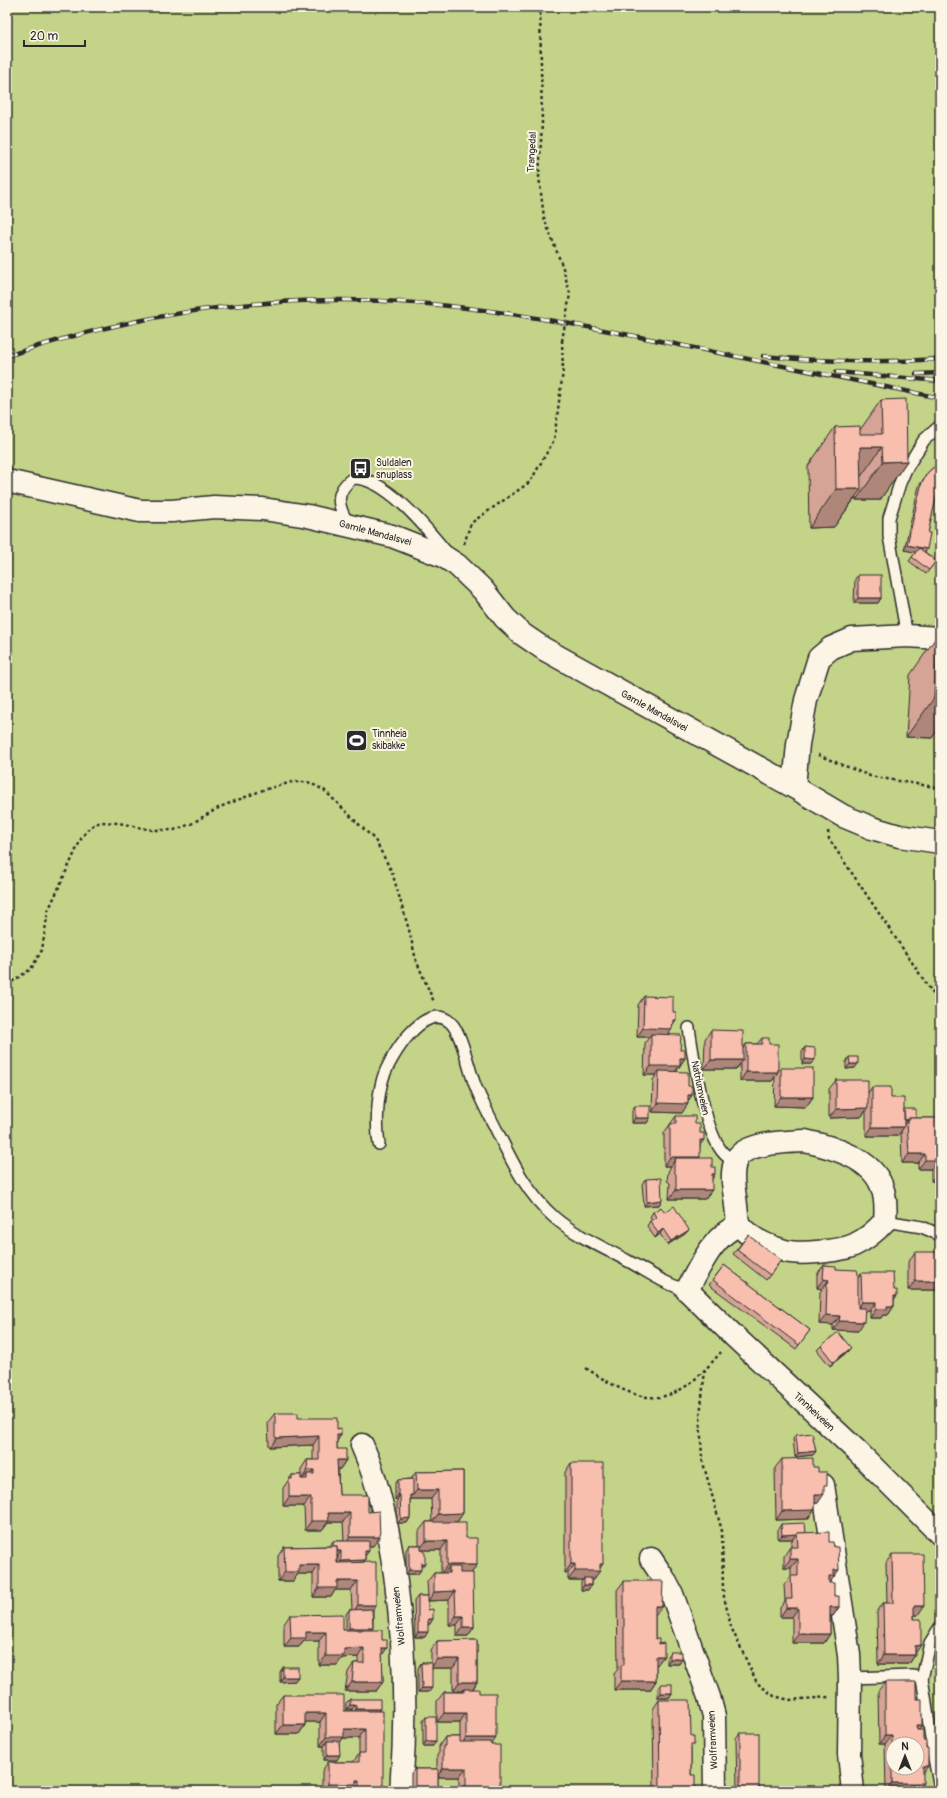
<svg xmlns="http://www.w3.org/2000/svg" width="947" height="1798" viewBox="0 0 947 1798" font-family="Pangolin,sans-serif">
<rect width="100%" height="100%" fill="#fbe5d5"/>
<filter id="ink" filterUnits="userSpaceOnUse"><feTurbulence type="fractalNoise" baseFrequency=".025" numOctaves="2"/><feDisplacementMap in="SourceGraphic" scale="8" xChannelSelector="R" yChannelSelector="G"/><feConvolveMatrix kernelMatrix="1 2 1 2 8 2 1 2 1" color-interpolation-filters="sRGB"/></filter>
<g filter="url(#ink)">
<path fill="#c3d489" stroke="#77805a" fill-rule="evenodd" d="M7,7H940V1791H7ZM893,1744H917V1768H893Z"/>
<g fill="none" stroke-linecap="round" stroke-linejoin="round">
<defs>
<g id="lane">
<path d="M349,525C338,507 333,493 353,478C386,477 428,530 448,554"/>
<path d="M907,636L889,536V518L900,483L906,469L924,440L940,426"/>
<path d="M689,1028C693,1054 705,1143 728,1157C730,1158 734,1159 737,1159"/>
<path d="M379,1144C376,1125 377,1098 383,1078C389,1059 425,998 451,1023C463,1035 469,1073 477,1090C483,1104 490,1117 497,1131C512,1162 528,1195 555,1218C575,1235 604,1248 628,1261C647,1271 666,1285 687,1290"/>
<path d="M885,1221L922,1227L940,1235"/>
<path d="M850,1678L913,1676L922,1679C929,1715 931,1751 940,1787"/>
<path d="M922,1679L930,1643L940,1627"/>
</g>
<g id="street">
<path d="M7,481L140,511H172L214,507L263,509L308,516L392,536L443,556L457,565L483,590L505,618L522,634L544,649L794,787L843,816L872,828L899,836L940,842"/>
<path d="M794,787L798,744L806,700L819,658L831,648L852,639L907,636L940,638"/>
<path d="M805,1141C832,1147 872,1158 882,1187C886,1198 886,1210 885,1221C876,1231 867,1239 854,1245C841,1251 799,1255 785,1251C770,1247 751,1239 740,1226C737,1222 736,1203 735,1197C733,1185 731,1171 736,1160C745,1142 787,1142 805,1141Z"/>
<path d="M687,1290C700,1267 713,1235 739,1225"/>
<path d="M362,1445C380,1486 388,1530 395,1574C405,1646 407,1718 401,1791"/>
<path d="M823,1485L849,1655L850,1678L849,1754L853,1791"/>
<path d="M651,1559L663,1577L672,1594L709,1697L714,1716L715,1791"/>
</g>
<path id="secondary" d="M687,1290L733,1335L857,1451L940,1534"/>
</defs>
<use href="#lane" stroke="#2b2b2b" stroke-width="14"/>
<use href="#street" stroke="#2b2b2b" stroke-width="25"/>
<use href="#secondary" stroke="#2b2b2b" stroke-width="25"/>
<g stroke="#2b2b2b" stroke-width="2.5" stroke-dasharray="3 3" stroke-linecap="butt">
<path d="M540,7L542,123L539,176L544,218L563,268L570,294"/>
<path d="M464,544L471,523L530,482L554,440L563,371L562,341"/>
<path d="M818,755L870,776L940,788"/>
<path d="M828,831L829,839L940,1004"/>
<path d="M7,985L31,969L42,950L48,911L82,837L90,827L100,822L119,823L152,830H174L191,824L220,807L263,790L292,782H308L324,790L375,840L392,872L409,930L416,960L434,1002"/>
<path d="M586,1368C647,1409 672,1410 721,1352"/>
<path d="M705,1370L700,1415L702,1459L722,1531L723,1592L731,1627L757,1683L774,1696L789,1700L829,1697"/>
</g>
<use href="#lane" stroke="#fcf5e5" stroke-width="11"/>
<use href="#street" stroke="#fcf5e5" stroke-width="22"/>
<use href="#secondary" stroke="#fcf5e5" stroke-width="22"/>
<defs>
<g id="rail">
<path d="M7,356C113,321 223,301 334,300C443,299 549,319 655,340C750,359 845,378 940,398"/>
<path d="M763,356C823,362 880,363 940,359"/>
<path d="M836,372L940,381"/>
<path d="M916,374L940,373"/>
</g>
</defs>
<use href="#rail" stroke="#2b2b2b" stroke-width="4.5"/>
<use href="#rail" stroke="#fcf5e5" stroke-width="3" stroke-dasharray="9" stroke-linecap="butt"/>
<path stroke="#2b2b2b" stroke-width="2.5" stroke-dasharray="3 3" stroke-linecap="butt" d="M562,341L570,294"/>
</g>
<g fill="#d5a496" stroke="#2b2b2b" fill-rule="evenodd">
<path d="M881,400L907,461L880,500H856V497L834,527L809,528L808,466L835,427L860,430Z"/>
<path d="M940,462V487L938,488L928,533L925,552L936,561L926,574L909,561L916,552L904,550L919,486L928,472Z"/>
<path d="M858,575L881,598L878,603H854L855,579Z"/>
<path d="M937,636H940V726L932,738L906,737L910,675Z"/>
<path d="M644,996L672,1026L668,1035L680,1050L685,1058L676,1072L688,1086L692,1095L688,1101L682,1113L652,1112L653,1080L656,1075H644L645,1043L649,1037H637L638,1005Z"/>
<path d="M711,1030L743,1049L746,1044H757L762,1038L769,1044L778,1071L781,1068L813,1097L806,1107L774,1106L775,1077L772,1081H740V1064L736,1069H704L705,1039Z"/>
<path d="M805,1047L811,1064H802V1052Z"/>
<path d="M849,1057L855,1068L846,1069V1062Z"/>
<path d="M836,1080L868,1093L872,1087L891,1098L904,1110L916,1118H940V1155L937,1158L940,1182L931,1181V1169H918V1163H902L901,1131L898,1136H866V1111L861,1117L829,1118V1089Z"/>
<path d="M635,1106L650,1118L647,1123H632V1111Z"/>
<path d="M676,1116L695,1124L700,1146L699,1158L712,1179L705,1199H669L670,1183L667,1181L668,1172L671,1166H664V1133Z"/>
<path d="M646,1179L662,1200L659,1205L644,1206L642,1184Z"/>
<path d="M653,1212H665L685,1234L667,1245L660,1234L655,1238L647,1226L650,1221L652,1220L650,1217Z"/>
<path d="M748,1235L778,1265L766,1280L733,1254Z"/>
<path d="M915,1252L940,1290H908V1262Z"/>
<path d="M724,1265L810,1330L796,1349L709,1285Z"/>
<path d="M824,1265L836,1269L858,1278L861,1273L894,1290L897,1296L894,1301V1306L888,1315H883L881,1318H870V1311H864L858,1331L833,1330V1325L819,1324L820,1292L822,1289L817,1288V1274Z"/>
<path d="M940,1314V1328H938V1317Z"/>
<path d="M821,1346L851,1348L847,1352L830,1366L817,1350Z"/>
<path d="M275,1413L337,1429L341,1435L337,1441V1449L346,1460L340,1469H338L339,1495L368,1512L373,1546H369L366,1555H365V1560L364,1563L376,1605L373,1610V1628L371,1630L382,1655L383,1682L376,1691H345L348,1672L354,1663H358V1657L342,1658L337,1665H319V1641H304L299,1647H284V1624L290,1615L343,1630H346V1614L349,1610L352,1609L351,1590H335L331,1597H313V1574H298L293,1581H278V1556L284,1547L330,1546L333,1541H344L343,1522H328L322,1530H305L304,1506H283V1488L292,1475H301V1469L307,1460H313V1445L270,1447L269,1446L268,1422ZM337,1556H338V1563H337Z"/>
<path d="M796,1435L816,1451L813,1455L795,1457L793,1439Z"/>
<path d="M782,1459L813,1467L818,1472V1503H815L809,1518L807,1519L776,1520L775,1468Z"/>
<path d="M571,1463L600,1568L593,1580H591V1585L588,1590H581V1582L583,1580H568V1573H565V1472Z"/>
<path d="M463,1471V1513L457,1522L466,1538L477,1565L471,1573L474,1627L468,1636H457V1625H449V1600L428,1601V1610L430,1624H428L425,1637H415L414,1601L418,1596H428L427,1582L434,1573H441V1550H421V1567L418,1574H406V1550L409,1545H419V1531L426,1522H432L431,1499H411L410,1500V1518L407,1523H397V1500H395V1484L398,1480L411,1479L416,1472Z"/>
<path d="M781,1524L829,1542L832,1579L829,1583L839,1607L833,1616H830V1634L824,1643H792V1617H780V1608L785,1601L784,1585L791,1576V1568H784V1556L790,1547H791V1542L793,1539H778V1529Z"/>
<path d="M892,1554L918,1615H914L915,1655L909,1664H878L877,1612L883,1603H887L886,1563Z"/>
<path d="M624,1581L656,1615H655V1639L657,1665H656V1681L650,1690H614V1674L618,1669L617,1590Z"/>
<path d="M477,1640V1682L473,1689L479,1693L491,1745L500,1791H459V1777H438V1791H411V1773L415,1769H437V1755L439,1753V1746L445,1737H460V1722H437V1701L444,1692H461L462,1691H453V1668H432L429,1692H418V1668L421,1663H431V1650L437,1641Z"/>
<path d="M670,1652L682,1659L679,1664H667V1656Z"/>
<path d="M283,1667L295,1681L280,1682V1672Z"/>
<path d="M885,1682L916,1699L922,1725L919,1730L923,1772L918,1791H886L885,1744H879L878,1691Z"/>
<path d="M661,1684L672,1693L669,1698H658V1688Z"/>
<path d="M283,1695L344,1711H352V1709H346V1703L350,1699L380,1709L378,1711L383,1791H353V1790L351,1791H322V1771L328,1762H353L359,1754V1738H343L339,1744L337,1760H324V1746H320V1722H305V1725L299,1734H276V1704Z"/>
<path d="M659,1700L691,1748V1775L695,1791H649V1790H654L653,1709Z"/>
<path d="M426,1717L433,1746H423V1721Z"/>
<path d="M740,1733L759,1791H737L736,1738Z"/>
</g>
<g fill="#ae867a" stroke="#2b2b2b">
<path d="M860,447H882L855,485Z"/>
<path d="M907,461L880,500H856L883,462Z"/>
<path d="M836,489H861L834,527L809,528Z"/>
<path d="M907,545L927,549L924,554L904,550Z"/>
<path d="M858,598H881L878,603H854Z"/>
<path d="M934,698H940V726L932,738L906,737Z"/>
<path d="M673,1020H676L670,1029H672L666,1038L651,1034L649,1037H637L643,1028Z"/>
<path d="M680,1058H685L673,1075L659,1071L656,1075H644L651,1066Z"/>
<path d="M805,1059L815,1060L811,1064H802Z"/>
<path d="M711,1060H743L736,1069H704Z"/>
<path d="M850,1064H858L855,1068L846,1069Z"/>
<path d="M746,1072H778L772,1081H740Z"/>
<path d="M688,1095H692L686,1104H688L682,1113L652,1112L658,1103Z"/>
<path d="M781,1097H813L806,1107L774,1106Z"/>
<path d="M868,1108L861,1117L829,1118L836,1109Z"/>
<path d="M635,1118H650L647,1123H632Z"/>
<path d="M905,1120H907L904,1125H901Z"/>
<path d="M872,1127H904L898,1136H866Z"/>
<path d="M700,1140H704L697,1149Z"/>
<path d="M909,1154H925L918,1163H902Z"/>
<path d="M937,1154H940V1155L931,1169H918L925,1160Z"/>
<path d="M670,1157H700L693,1166L676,1158L671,1166H664Z"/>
<path d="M712,1174H715L709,1184Z"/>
<path d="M934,1177H940V1182L931,1181Z"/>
<path d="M676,1190H712L705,1199H669Z"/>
<path d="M662,1200L659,1205L644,1206L647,1202Z"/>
<path d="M663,1229L660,1234L655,1238L658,1233Z"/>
<path d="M689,1230L685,1234L667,1245L671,1241Z"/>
<path d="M823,1279L829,1280L822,1289L817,1288Z"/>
<path d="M915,1281H940V1290H908Z"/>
<path d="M894,1296H897L891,1305Z"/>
<path d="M862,1302H876L870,1311H856Z"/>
<path d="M887,1306H894L888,1315H883L881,1318H870L876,1309Z"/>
<path d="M826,1315L840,1316L833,1325L819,1324Z"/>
<path d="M839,1321L864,1322L858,1331L833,1330Z"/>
<path d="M851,1348L847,1352L830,1366L833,1362Z"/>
<path d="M337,1435H341L335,1444Z"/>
<path d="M319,1436L313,1445L270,1447L277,1438Z"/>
<path d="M816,1451L813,1455L795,1457L798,1453Z"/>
<path d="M337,1460H346L340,1469H331Z"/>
<path d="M308,1470H314L307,1479V1474L303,1479H301Z"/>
<path d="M417,1490H438L431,1499H411L410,1500V1495H413Z"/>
<path d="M815,1494H824L818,1503H808Z"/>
<path d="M398,1495H400L397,1500H395Z"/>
<path d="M289,1497H311L304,1506H283Z"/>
<path d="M815,1509L807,1519L776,1520L782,1511Z"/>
<path d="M328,1513H350L343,1522H328L322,1530H305L311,1521Z"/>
<path d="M463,1513L457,1522L432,1523L438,1514Z"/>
<path d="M410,1518L407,1523H397L401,1519Z"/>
<path d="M796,1534L793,1539H778L782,1535Z"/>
<path d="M350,1537H380L373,1546H344Z"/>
<path d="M426,1541H447L441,1550H419Z"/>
<path d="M341,1551L338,1556H330L333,1552Z"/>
<path d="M365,1551H369L366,1555H362Z"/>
<path d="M790,1559H798L791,1568H784Z"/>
<path d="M365,1560L362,1565H338L341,1561Z"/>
<path d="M421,1563H425L422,1567Z"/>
<path d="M571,1564H575L568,1573H565Z"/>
<path d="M600,1564H603L598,1571H600L593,1580H584V1578L583,1580H568L575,1571Z"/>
<path d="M299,1565H319L313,1574H298L293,1581H278L285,1572Z"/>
<path d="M447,1565H477L471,1574H449V1567L444,1574H441Z"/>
<path d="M409,1570H421L418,1574H406Z"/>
<path d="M834,1570H839L828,1585L829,1576Z"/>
<path d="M337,1581H358L351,1590H335L331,1597H313L319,1588Z"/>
<path d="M584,1585H591L588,1590H581Z"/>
<path d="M455,1591L449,1600L428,1601L434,1592Z"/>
<path d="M358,1605H376L370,1614H352Z"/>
<path d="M655,1606H662L656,1615H649Z"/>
<path d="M914,1606H924L918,1615H908Z"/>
<path d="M830,1607H839L833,1616H823Z"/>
<path d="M786,1608H798L792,1617H780Z"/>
<path d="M456,1616H463L457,1625H449Z"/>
<path d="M428,1619H433L430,1624H425Z"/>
<path d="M463,1627H474L468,1636H457Z"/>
<path d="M349,1628H373L370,1632H346Z"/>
<path d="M306,1632H326L319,1641H304L299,1647H284L291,1638Z"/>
<path d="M418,1632H428L425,1637H415Z"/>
<path d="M798,1634H830L824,1643H792Z"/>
<path d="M921,1645L915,1654V1646Z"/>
<path d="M364,1648L358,1657L342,1658L337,1665H319L326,1656L344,1649Z"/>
<path d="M382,1648H387L381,1657Z"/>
<path d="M884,1655H915L909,1664H878Z"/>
<path d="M656,1656H664L657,1665H649Z"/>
<path d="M437,1659H459L453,1668H431Z"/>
<path d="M670,1659H682L679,1664H667Z"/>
<path d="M283,1677H298L295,1681L280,1682Z"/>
<path d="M621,1681H656L650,1690H614Z"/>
<path d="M352,1682H383L376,1691H345Z"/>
<path d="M459,1682H477L471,1691L464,1689L462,1691H453Z"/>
<path d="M422,1688H432L429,1692H418Z"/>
<path d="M661,1693H672L669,1698H658Z"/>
<path d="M350,1705H356L352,1709H346Z"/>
<path d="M356,1709H380L377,1713H352Z"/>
<path d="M305,1713H326L320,1722H299Z"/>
<path d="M444,1713H466L460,1722H437Z"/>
<path d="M283,1725H305L299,1734H276Z"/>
<path d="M916,1725H922L916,1734Z"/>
<path d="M344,1729H365L359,1738H343L338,1746L327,1741L324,1746H320L326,1737Z"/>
<path d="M885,1735H892L885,1744H879Z"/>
<path d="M466,1738H496L490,1747H460Z"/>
<path d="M426,1741H436L433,1746H423Z"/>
<path d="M327,1755H340L337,1760H324Z"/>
<path d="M923,1766H928L922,1775Z"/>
<path d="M443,1768H466L459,1777H437Z"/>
<path d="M356,1780H359L351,1791H324L328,1784Z"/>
<path d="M892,1783H923L918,1791H886Z"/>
</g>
<g fill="#f8bfaf" stroke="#2b2b2b" fill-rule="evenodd">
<path d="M906,399L907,461L883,462L882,447H860L861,489H836L835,427L860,426V434H882L881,400Z"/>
<path d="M940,462V485H939L928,533H930L927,549L907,545L922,482L928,472Z"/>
<path d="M919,548L936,561L929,570L912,557Z"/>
<rect x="858" y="575" width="23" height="23"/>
<path d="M937,636H940V698H934Z"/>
<path d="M644,996L673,997V1012H676V1020H673L672,1029L643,1028Z"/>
<path d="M711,1030L743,1031V1060H711Z"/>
<path d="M651,1034L681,1035L680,1050H685V1058H680V1066H651Z"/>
<path d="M762,1038H769V1044H778V1072H746V1044H762Z"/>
<path d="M805,1047L815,1048V1060L805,1059Z"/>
<path d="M849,1057H858V1064H850Z"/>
<rect x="781" y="1068" width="32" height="29"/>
<path d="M659,1071L688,1072V1086H692V1095H688V1104L658,1103Z"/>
<path d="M836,1080H868V1108L836,1109Z"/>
<path d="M872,1087H891V1098H904V1127H872Z"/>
<rect x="635" y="1106" width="15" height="12"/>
<path d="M904,1109H916V1118H909L907,1120H905Z"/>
<path d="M676,1116H695V1124H700V1133H704V1140H700V1157H670V1124H676Z"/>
<path d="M909,1118H940V1154H937V1160H925V1154H909L907,1121H909Z"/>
<path d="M676,1158H712V1167H715V1174H712V1190H676V1174L674,1172V1163Z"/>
<path d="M937,1158H940V1177H934V1164L937,1160Z"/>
<path d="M661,1178L662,1200L647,1202L646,1179Z"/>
<path d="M674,1206L689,1230L671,1241L663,1229L658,1233L650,1221L656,1217L653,1212L661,1207L665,1212Z"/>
<path d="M748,1235L781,1260L770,1275L737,1250Z"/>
<rect x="915" y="1252" width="25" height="29"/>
<path d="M724,1265L810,1330L799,1345L713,1280Z"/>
<path d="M824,1265L836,1266V1269L857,1270L858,1273V1308H865L864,1322L839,1321L840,1316L826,1315L827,1283H828L829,1280L823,1279Z"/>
<path d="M861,1273H893L894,1290H897V1296H894V1306H887V1309H876V1302H862Z"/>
<path d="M838,1332L851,1348L833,1362L821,1346Z"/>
<path d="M275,1413H298V1418H337V1429L341,1428V1435H337V1449H346V1460H337L339,1495H368V1512L379,1511L380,1537H350V1513H328L329,1521H311V1497H289V1479H292V1475H301V1479H307V1474H314V1470H308L307,1460H319V1436L277,1438L275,1437Z"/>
<path d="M812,1433L816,1451L798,1453L796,1435Z"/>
<path d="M813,1458V1467H818V1472H827V1485H824V1494H815V1509L813,1510L782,1511V1459Z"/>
<path d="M571,1463H603V1564H600V1571H575V1564H571Z"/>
<path d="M463,1471V1513L438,1514V1490H417L416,1472Z"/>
<path d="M413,1479V1495H410V1518L401,1519L400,1495H398V1480Z"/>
<path d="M426,1522H466V1538H477V1565H447V1541H426Z"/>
<path d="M805,1523L806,1533H797L796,1534L782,1535L781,1524Z"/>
<path d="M829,1532V1542H833L834,1547H838L839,1570H834V1576H829V1583H834V1596H839V1607H830V1634H798V1608H786V1599H792L791,1576H798V1559H790V1547H798L797,1533Z"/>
<path d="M333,1541H369V1551H365V1560L341,1561V1551H337V1546H333Z"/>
<path d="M409,1545H421V1550L425,1553V1563H421V1570H409Z"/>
<path d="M337,1546V1563L376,1562V1605H358V1581H337V1588H319V1565H299V1572H285L284,1547Z"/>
<path d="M892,1554H923L924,1606H914V1619H921V1645L915,1646V1655H884L883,1603H893Z"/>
<path d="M449,1567H460V1573H473L474,1627H463V1616H456L455,1591L434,1592V1573H449Z"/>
<rect x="584" y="1578" width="7" height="7"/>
<path d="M624,1581H663L662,1606H655V1639H659V1644L664,1643V1656H656V1681H621V1665H624Z"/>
<path d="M418,1596H428V1610L433,1609V1619H428V1632H418Z"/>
<path d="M372,1609L373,1628H349V1610Z"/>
<path d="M343,1614V1630H382V1640H387V1648H382L383,1682H352L354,1663H364V1648L344,1649V1656H326V1632H306V1638H291L290,1615Z"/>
<path d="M477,1640V1682H459V1659H437V1641Z"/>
<rect x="670" y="1652" width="12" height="7"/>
<path d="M421,1663H432V1688H422Z"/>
<rect x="283" y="1667" width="15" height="10"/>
<path d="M885,1682H916V1699H922V1725H916L917,1730H923V1740H926V1748H928V1766H923V1783H892V1735H885ZM893,1744H917V1768H893Z"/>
<rect x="661" y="1684" width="11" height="9"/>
<path d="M464,1689H479V1693H496V1738H466V1713H444V1692H464Z"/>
<path d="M283,1695H344V1711H383V1791H359V1780H356V1784H328V1762H359V1753H365V1729H344V1737H326V1713H305V1725H283Z"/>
<path d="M350,1699H380V1709H356V1705H350Z"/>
<path d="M659,1700H690L691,1736H694V1744H691V1775H695V1791H649V1790H660Z"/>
<rect x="426" y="1717" width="10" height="24"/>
<rect x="740" y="1733" width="19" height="58"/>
<path d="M445,1737H460V1742H491V1745H500V1791H466V1768H443V1746H445Z"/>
<path d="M327,1741H339L340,1755H327Z"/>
<rect x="415" y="1769" width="23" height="22"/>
<rect x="865" y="1790" width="12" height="1"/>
</g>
</g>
<defs>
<symbol id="bus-square" viewBox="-11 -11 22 22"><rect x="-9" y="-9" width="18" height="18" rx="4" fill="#2b2b2b" stroke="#fcf5e5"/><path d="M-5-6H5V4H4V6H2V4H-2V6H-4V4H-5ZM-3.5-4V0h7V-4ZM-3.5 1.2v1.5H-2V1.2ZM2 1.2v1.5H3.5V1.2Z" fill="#fff"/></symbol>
<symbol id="stadium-square" viewBox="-11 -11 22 22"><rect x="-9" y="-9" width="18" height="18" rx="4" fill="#2b2b2b" stroke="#fcf5e5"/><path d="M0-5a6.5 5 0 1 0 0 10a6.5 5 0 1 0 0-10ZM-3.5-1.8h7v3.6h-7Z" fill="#fff"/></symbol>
</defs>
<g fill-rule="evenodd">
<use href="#bus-square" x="348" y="456" width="25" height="25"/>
<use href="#stadium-square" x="344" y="728" width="25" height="25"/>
</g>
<g text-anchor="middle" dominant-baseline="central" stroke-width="4" stroke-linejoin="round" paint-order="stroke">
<g font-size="10" fill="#2b2b2b" stroke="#fcf5e5">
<text transform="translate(532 152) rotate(-87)">Trangedal</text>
<text transform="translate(375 533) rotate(15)">Gamle Mandalsvei</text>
<text transform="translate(654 711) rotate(29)">Gamle Mandalsvei</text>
<text transform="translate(700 1088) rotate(78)">Natriumveien</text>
<text transform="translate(814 1412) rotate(43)">Tinnheiveien</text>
<text transform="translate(399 1616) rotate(-96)">Wolframveien</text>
<text transform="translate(713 1740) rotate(-93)">Wolframveien</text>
</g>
<g font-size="10" fill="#2b2b2b" stroke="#fcf5e5" text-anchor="start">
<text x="376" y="463">Suldalen<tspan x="376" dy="12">snuplass</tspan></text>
<text x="372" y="734">Tinnheia<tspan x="372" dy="12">skibakke</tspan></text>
</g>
</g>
<rect width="947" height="1798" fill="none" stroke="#fcf5e5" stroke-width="24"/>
<rect x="12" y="12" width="923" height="1774" fill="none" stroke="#2b2b2b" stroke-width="1.5" filter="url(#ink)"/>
<g transform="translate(905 1756)"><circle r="19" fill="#fcf5e5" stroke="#a8a49b"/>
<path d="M0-3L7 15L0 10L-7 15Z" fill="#2b2b2b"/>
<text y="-6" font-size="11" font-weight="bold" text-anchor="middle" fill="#2b2b2b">N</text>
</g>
<path d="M24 40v6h61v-6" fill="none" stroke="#2b2b2b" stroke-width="2"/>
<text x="30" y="40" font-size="12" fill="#2b2b2b" stroke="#fcf5e5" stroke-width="3" paint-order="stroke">20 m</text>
</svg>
